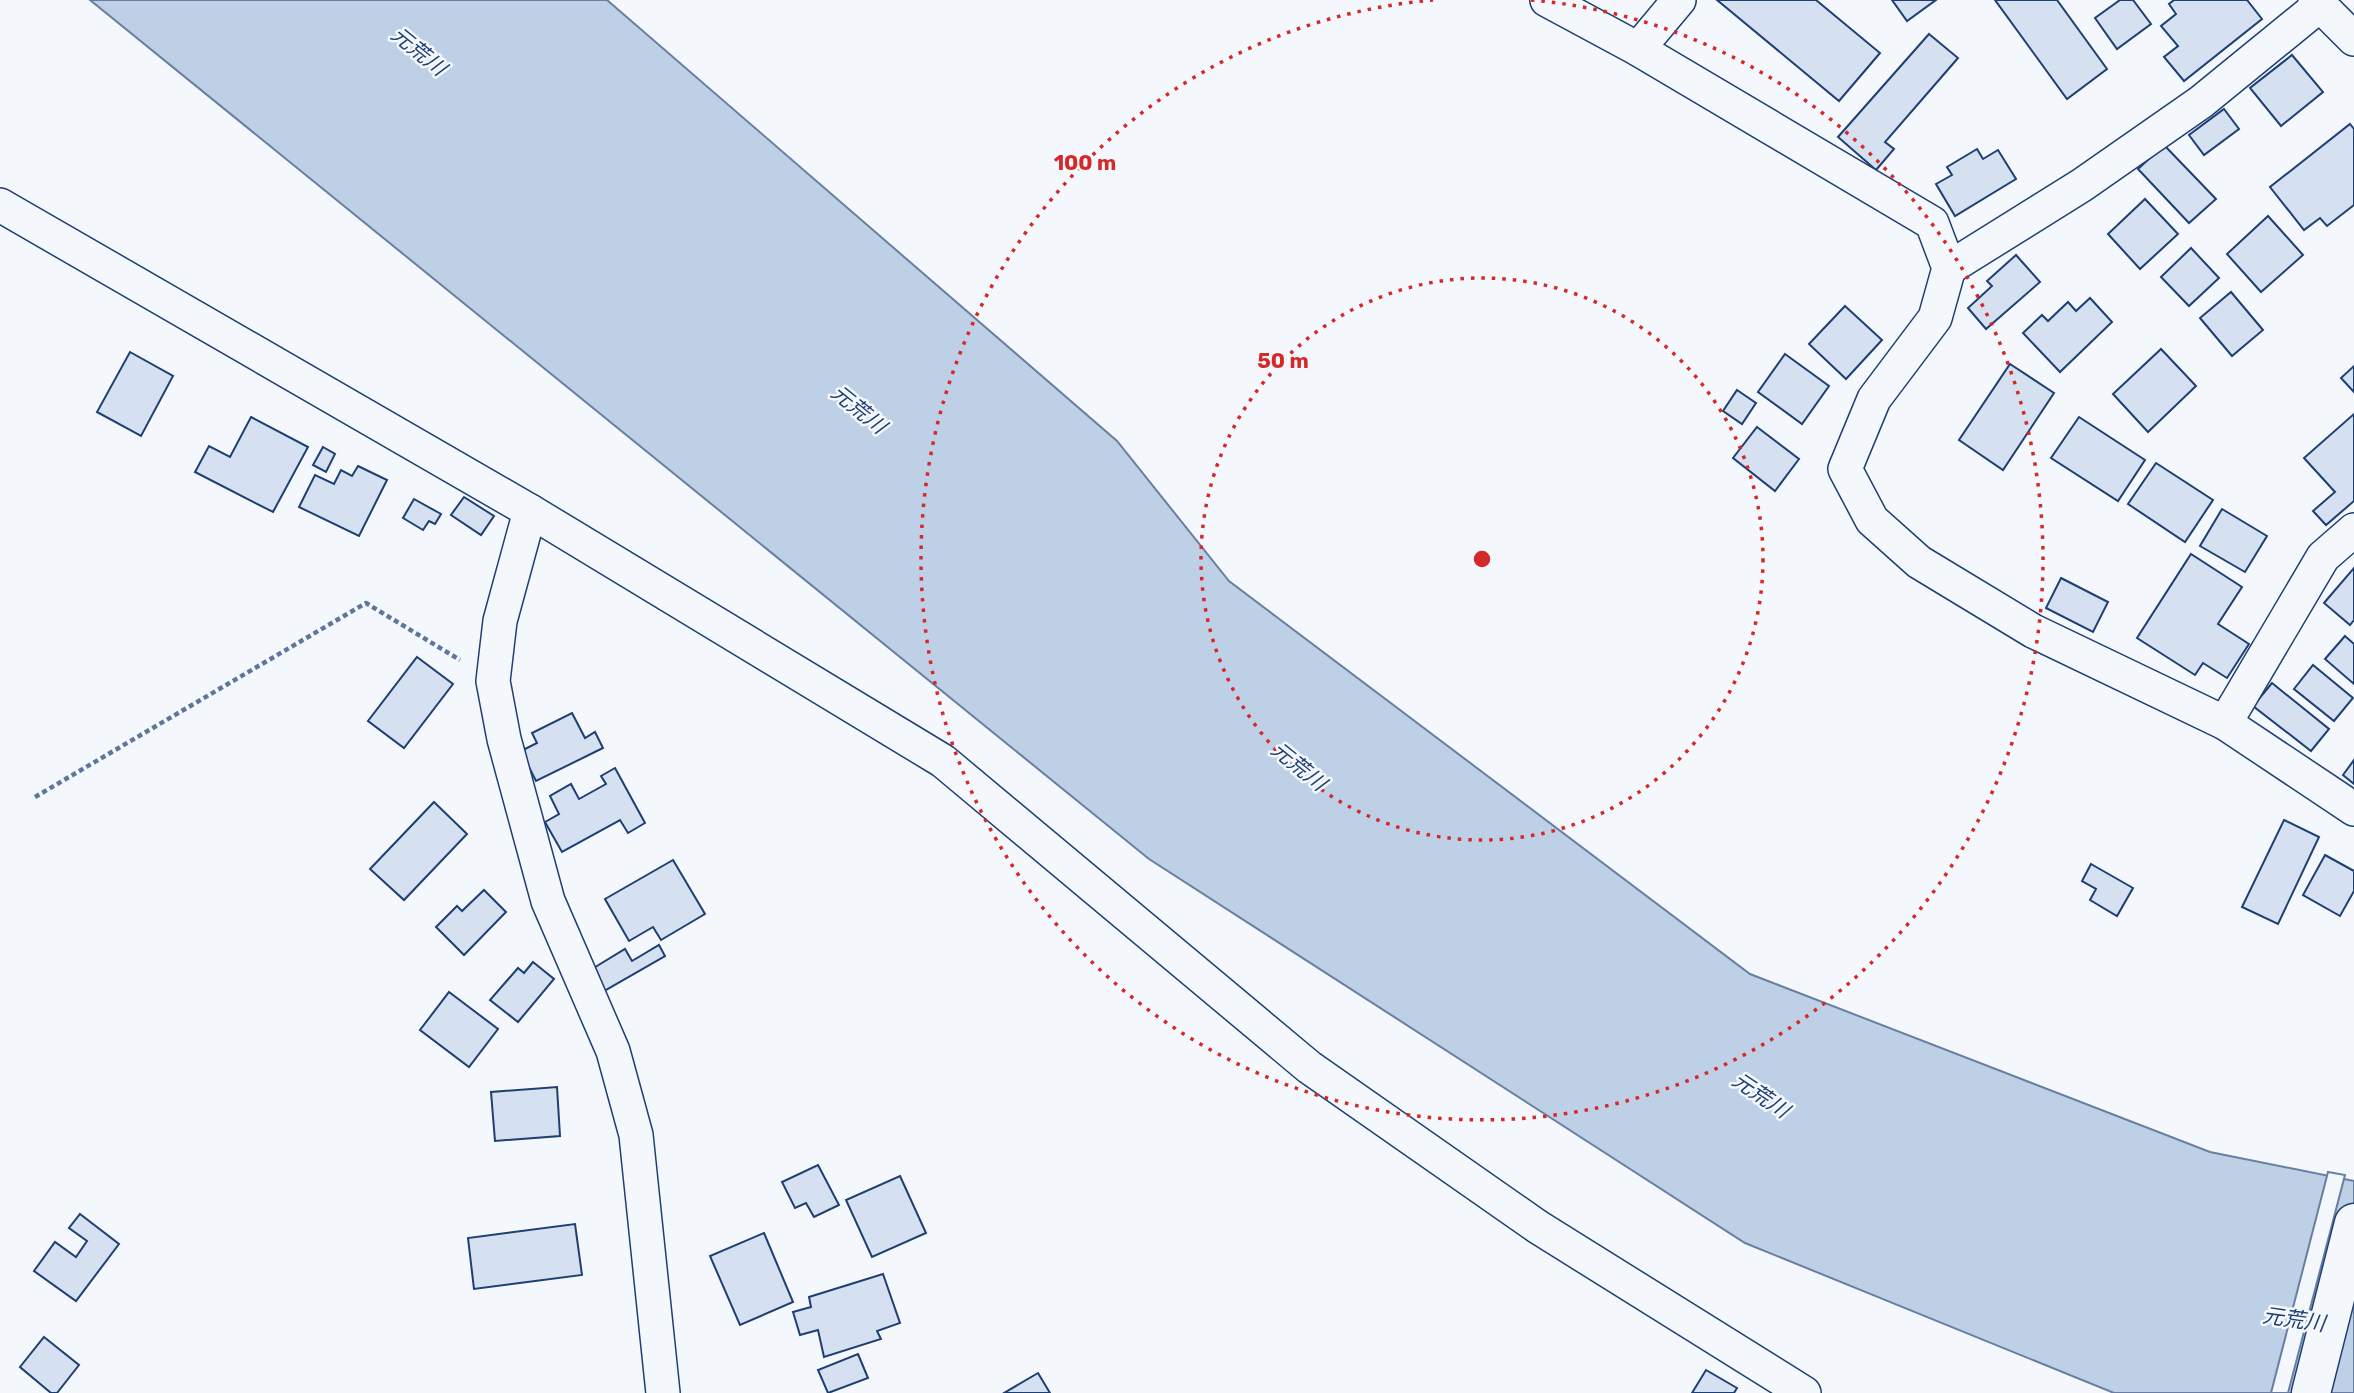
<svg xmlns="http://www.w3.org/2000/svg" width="2354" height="1393" viewBox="0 0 2354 1393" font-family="Rubik,'Noto Sans JP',sans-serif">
<rect width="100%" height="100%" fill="#f4f7fb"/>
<path fill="#bed0e5" stroke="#687fa3" stroke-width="2" d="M90,0H607L1117,441L1229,581L1750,974L2210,1152L2354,1181V1393H2114L1745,1243L1149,859Z"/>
<path fill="#f4f7fb" stroke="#687fa3" stroke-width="2" d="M2328,1172L2345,1175L2288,1393H2271Z"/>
<g fill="#d5e0f0" stroke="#1d3f73" stroke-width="2">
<path d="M1717,0H1816L1880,53L1839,101Z"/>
<path d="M1892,0H1936L1907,21Z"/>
<path d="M1995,0H2057L2107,69L2067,99Z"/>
<path d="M2120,0H2133L2151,24L2117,49L2095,18Z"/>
<path d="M2174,0H2247L2262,19L2184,81L2164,57L2178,46L2161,26L2176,14L2169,4Z"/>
<path d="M1929,34L1958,58L1885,142L1894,149L1876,170L1838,137Z"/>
<path d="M2292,55L2323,92L2281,126L2250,88Z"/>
<path d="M2224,109L2239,129L2204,155L2189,135Z"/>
<path d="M2350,124L2354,129V205L2327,226L2320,218L2304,230L2270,187Z"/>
<path d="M2164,145L2216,199L2189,223L2138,169Z"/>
<path d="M1977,149L1983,159L1998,150L2016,179L1955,216L1936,184L1952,175L1947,167Z"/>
<path d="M2145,199L2178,234L2140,269L2108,234Z"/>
<path d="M2268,216L2303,255L2261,292L2227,254Z"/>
<path d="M2191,248L2219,278L2189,306L2161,277Z"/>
<path d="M2016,255L2040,282L1986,329L1968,308L1992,286L1987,281Z"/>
<path d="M2231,292L2263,330L2232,356L2200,318Z"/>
<path d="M2090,298L2112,322L2060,372L2023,333L2042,315L2048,321L2068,302L2076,311Z"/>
<path d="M1845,306L1882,340L1846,379L1809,344Z"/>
<path d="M2161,349L2196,386L2148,432L2113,394Z"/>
<path d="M130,352L173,376L141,436L97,412Z"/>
<path d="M1785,354L1829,386L1802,424L1758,392Z"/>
<path d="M2010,364L2054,393L2003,470L1959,440Z"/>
<path d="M2354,366V392L2341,378Z"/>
<path d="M1737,390L1756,403L1742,424L1723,411Z"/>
<path d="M2354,414V501L2326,525L2313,511L2335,492L2304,458Z"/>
<path d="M251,417L308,447L273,512L195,472L209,446L230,457Z"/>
<path d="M2079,417L2145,460L2118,501L2051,458Z"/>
<path d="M1757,427L1799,459L1775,491L1733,458Z"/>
<path d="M323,447L335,454L326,472L313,465Z"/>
<path d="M2156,463L2213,500L2185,542L2128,504Z"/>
<path d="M358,466L387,480L359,536L299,507L315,475L334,484L341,470L352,476Z"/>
<path d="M464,497L494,516L481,535L451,515Z"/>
<path d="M414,499L441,514L435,524L429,521L423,530L403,518Z"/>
<path d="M2222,509L2267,536L2245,572L2200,546Z"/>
<path d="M2191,554L2242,587L2218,624L2249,644L2227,678L2203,663L2195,675L2137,638Z"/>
<path d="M2354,568V620L2350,625L2324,603Z"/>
<path d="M2061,578L2108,602L2093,632L2046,608Z"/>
<path d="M2345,636L2354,644V684L2325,659Z"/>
<path d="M417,657L453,684L404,748L368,721Z"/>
<path d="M2313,665L2353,698L2334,721L2294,689Z"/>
<path d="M2272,683L2329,729L2311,751L2253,706Z"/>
<path d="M572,713L585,738L595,732L603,748L536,781L521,751L537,743L532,733Z"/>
<path d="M2354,760V784L2343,775Z"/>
<path d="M615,768L645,823L628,833L620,820L562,852L545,822L559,814L550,796L571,784L579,799L606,784L601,776Z"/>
<path d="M434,802L467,834L404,900L370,869Z"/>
<path d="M2284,820L2319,837L2278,924L2242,907Z"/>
<path d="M2325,855L2354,871V891L2340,916L2303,895Z"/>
<path d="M673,860L705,914L661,940L653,927L629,941L605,899Z"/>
<path d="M2091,864L2133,888L2117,916L2090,900L2096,889L2082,881Z"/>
<path d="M484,890L506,912L464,955L436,927L457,906L462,911Z"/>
<path d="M659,945L665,956L604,991L592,969L625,949L632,961Z"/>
<path d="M533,962L554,979L518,1022L490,1000L518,968L524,973Z"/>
<path d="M449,992L498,1029L469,1067L420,1030Z"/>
<path d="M557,1087L560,1136L495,1141L491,1092Z"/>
<path d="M818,1165L839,1205L814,1217L806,1203L795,1208L782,1182Z"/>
<path d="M900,1176L926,1233L872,1257L846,1200Z"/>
<path d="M80,1214L119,1244L76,1301L34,1271L55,1242L76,1257L87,1241L69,1228Z"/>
<path d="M575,1224L582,1275L474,1289L468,1238Z"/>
<path d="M764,1233L793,1302L740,1325L710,1256Z"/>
<path d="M883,1274L900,1323L877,1331L881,1339L824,1357L818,1330L800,1335L793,1312L811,1307L809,1297Z"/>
<path d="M44,1337L79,1365L57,1393H51L20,1367Z"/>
<path d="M858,1354L868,1378L828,1393L818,1370Z"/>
<path d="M1706,1370L1737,1388L1734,1393H1692Z"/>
<path d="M1038,1373L1050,1393H1004Z"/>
</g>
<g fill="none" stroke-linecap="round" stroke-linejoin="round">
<defs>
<g id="minor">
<path d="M1547,0L1638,49L1932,223L1949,268L1935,318L1874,399L1845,469L1872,520L1919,562L2033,631L2225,723L2354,809"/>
<path d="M2315,0L2354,39"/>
<path d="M1638,49L1679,0"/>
<path d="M0,205L530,511L943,761L1309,1067L1538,1227L1804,1393"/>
<path d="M1949,268L2082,185L2201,102L2320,5"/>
<path d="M530,511L500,621L493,681L504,739L548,901L613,1051L636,1135L663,1393"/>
<path d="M2225,723L2323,557L2354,530"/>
</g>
<path id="secondary" d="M2311,1393L2354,1223"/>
</defs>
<use href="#minor" stroke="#1d3f73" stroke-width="36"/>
<use href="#secondary" stroke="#1d3f73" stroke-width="41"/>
<path stroke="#5e769c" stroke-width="4.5" stroke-dasharray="5 3.5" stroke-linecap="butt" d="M35,797L366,603L460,660"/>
<use href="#minor" stroke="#f4f7fb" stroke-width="33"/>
<use href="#secondary" stroke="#f4f7fb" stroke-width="38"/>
</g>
<g fill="none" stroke="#d62828" stroke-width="3.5" stroke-dasharray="3.5 7">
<circle cx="1482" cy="559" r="281"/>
<path d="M1531 0A561 561 0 1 1 1433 0"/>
</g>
<g text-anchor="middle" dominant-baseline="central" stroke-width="5" stroke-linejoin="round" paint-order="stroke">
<g font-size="21" font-style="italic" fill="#1d3f73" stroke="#f4f7fb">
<text transform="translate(419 51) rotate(39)">元荒川</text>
<text transform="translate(859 409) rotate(39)">元荒川</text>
<text transform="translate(1299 766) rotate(39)">元荒川</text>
<text transform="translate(1761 1095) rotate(34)">元荒川</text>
<text transform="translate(2294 1319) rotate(8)">元荒川</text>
</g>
</g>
<circle cx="1482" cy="559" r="10" fill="#d62828" stroke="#f4f7fb" stroke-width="3.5"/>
<g font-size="21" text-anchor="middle" font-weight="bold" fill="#d62828" stroke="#f4f7fb" stroke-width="5" stroke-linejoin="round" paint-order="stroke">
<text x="1085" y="170">100 m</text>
<text x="1283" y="368">50 m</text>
</g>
</svg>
